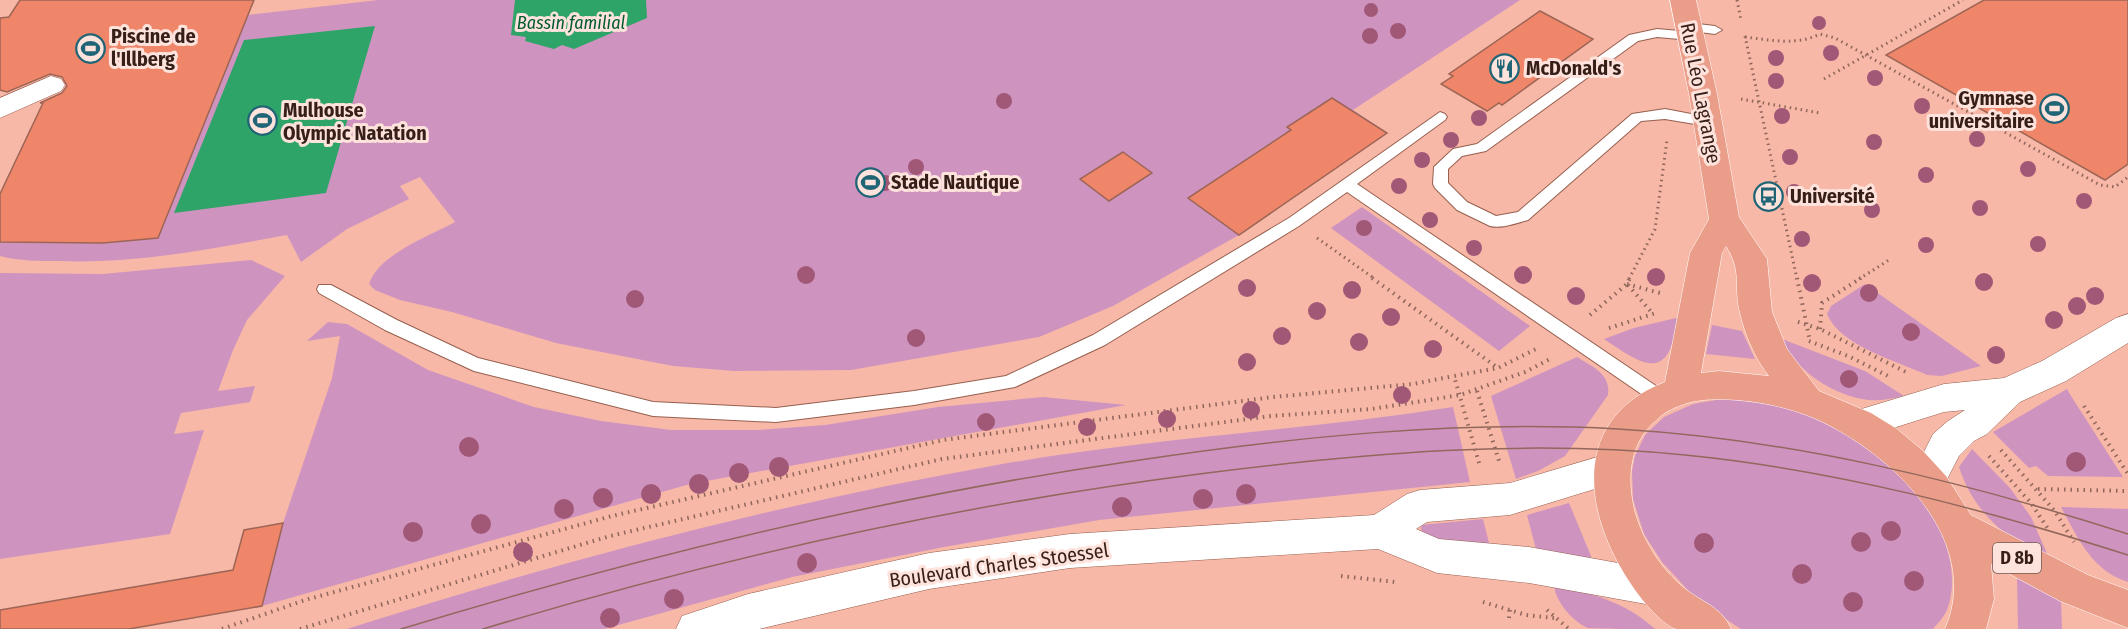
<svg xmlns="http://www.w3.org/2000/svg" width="2128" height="629" viewBox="0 0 2128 629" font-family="'Fira Sans Condensed',sans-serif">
<rect width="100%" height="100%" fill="#f7b8a7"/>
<g fill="#cf93c0">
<path d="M378,0H1520L1353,110L1387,133L1239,235L1113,306L1039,337L851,370L734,371L673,366L556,343L452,312L400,300L375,290L369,284C379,254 428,237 455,222L420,177L400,186L409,199L347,229L301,262L287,235C211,249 137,264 59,261C40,261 19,261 0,256V193L30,129L157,114L239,16Z"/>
<path d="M1362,207L1530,326L1499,351L1331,228Z"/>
<path d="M251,260L285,276L247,320L233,350L218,391L255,386L250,402L181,413L174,434L204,430L170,534L0,559V273L103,274Z"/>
<path d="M1865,284L1981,366L1942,376L1927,375C1897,361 1840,346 1827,314L1831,306Z"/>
<path d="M1676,318L1678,320C1668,382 1645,367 1604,339L1634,328Z"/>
<path d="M328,322L347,324L428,370L534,407L601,421L671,430H759L825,425L938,407L1043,397L1126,405L690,484L262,606L283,523L332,378L340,336L307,341Z"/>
<path d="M1712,325L1742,331L1755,359L1706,354Z"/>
<path d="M1782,339L1865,371L1904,396C1889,399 1876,402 1862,399C1830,393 1794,369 1782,339Z"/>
<path d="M1577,357C1593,367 1611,374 1608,395L1565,456L1538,471L1516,479L1491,396Z"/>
<path d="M2067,389L2071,396L2123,477L2048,476L2036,466L2029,468L1993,432Z"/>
<path d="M1722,399C1766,399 1807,411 1845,432C1866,443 1882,458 1899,475C1908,485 1920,494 1927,505C1946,535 1960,576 1947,610C1944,617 1938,623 1933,629H1741L1698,601L1662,562L1644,534L1633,499L1632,471L1635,456L1645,435L1664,417L1693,404Z"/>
<path d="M1453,407L1470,482L1099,520L944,547L792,577L604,629H347C560,561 777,504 997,465C1148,438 1302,431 1453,407Z"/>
<path d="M1972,449L2010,488L2031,517L2052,565C2009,538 1976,518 1959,467Z"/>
<path d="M1569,503L1591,556V558L1537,553L1527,515Z"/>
<path d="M2061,507L2128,509V582C2091,570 2078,538 2061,507Z"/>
<path d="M1483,519L1490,547L1422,537L1421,525Z"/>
<path d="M2017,578L2061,599L2062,629H2018Z"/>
<path d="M1554,585C1593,594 1624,601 1655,629C1642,629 1598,629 1588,628C1573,622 1555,601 1554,585Z"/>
</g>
<g fill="#2fa468">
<path d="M515,0H646L647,18L574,49L562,45L554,49L525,41L526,37L511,35Z"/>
<path d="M375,26L326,193L174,213L244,40Z"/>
</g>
<g fill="#f08669" stroke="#9d6556" stroke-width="1.5">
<path d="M20,0H254L158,238L103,243L0,242V194L43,103H40L62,93L67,86L62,77L50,74L7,92L0,90V18L9,17Z"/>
<path d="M1984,0H2128V164L2105,180L1886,55Z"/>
<path d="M1540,11L1593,39L1502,105L1499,103L1487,111L1441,84L1453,76L1449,74Z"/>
<path d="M1332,98L1387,133L1239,235L1188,198L1291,130L1287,127Z"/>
<path d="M1123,152L1152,173L1109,201L1080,179Z"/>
<path d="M283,523L262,606L129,629H0V610L233,570L244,530Z"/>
</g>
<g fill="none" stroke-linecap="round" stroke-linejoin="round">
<defs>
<g id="lane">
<path d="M1689,23L1715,26L1722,30L1715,34L1684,30L1682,27L1684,24Z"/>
<path d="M1657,29L1691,32L1698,36L1691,40L1657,37L1638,41L1486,151L1462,156L1448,169V183L1467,202L1496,216L1518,212L1632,114L1665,109L1712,118L1714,121L1712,124L1707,126L1665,119L1641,121L1528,220C1517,223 1501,229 1490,226L1457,210L1435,188L1433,184L1434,167L1453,149L1477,144L1629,35Z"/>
<path d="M1440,112L1445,114L1447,117L1445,120L1357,184L1665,392L1668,397L1665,402L1659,404L1653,402L1347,192L1299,226L1105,345L1015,387L914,405L776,422L653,416L474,371L385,330L319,293L317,289L319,285H331L397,320L478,358L653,402L776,408L914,391L1006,376L1093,335L1289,218Z"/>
</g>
<g id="street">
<path d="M51,76L61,79L65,85L61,91L0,118V98Z"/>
<path d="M2128,314V343L2066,381L2020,402L1987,434L1974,441L1959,456L1941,491L1928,496L1915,491L1910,480L1933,434L1948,421L1965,410L1944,412L1858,439L1845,434L1840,424L1845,414L1944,384L2004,378L2042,361L2116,318Z"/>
</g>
<path id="secondary" d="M1611,453L1624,458L1629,469L1624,480L1510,515L1427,522L1416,529L1439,539L1529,547L1657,570L1671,575L1677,588L1671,601L1657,606L1529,583L1437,573L1378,549L1070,568L929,589L759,629H676L682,616L748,594L929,553L1070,534L1374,515L1407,494L1420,490L1510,483Z"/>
<path id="primary" d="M1670,0H1696L1717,94L1739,217L1767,259L1772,312L1787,349L1819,391L1871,413L1897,429L1923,451L1946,476L1971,515L2088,575L2128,590V628L2060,601L1991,564L1994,599L1986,629H1945C1984,540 1890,452 1816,419C1791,408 1763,402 1736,400C1714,398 1690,399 1670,410C1663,413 1658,419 1652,424C1628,447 1627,482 1635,513C1644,543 1663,572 1688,591C1706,604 1722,608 1731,629C1719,629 1686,629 1676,629C1660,623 1640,598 1631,584C1583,513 1570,419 1665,382L1690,253L1709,219L1689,94ZM1726,246C1743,272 1733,286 1740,313C1745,335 1755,358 1769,376L1719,371L1701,373L1722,253Z"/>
</defs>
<use href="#lane" stroke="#965f4f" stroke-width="2"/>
<use href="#street" stroke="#965f4f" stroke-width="1"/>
<use href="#secondary" stroke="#965f4f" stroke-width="1"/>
<use href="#primary" stroke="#fff" stroke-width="1"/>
<g stroke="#90665b" stroke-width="3" stroke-dasharray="1.5 4" stroke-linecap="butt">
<path d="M1737,0L1741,20"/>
<path d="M1745,36L1797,279"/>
<path d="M1745,37C1771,40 1796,46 1820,34L1835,38L2100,185L2115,187L2128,177"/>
<path d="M1824,79L1963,0"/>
<path d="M1741,99L1820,113"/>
<path d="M1317,238L1375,279"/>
<path d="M1629,279L1655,229L1667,140"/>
<path d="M1859,279L1889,260"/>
</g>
<g stroke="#90665b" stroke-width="4" stroke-dasharray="1.5 5" stroke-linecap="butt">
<path d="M1372,278L1498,368"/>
<path d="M1797,278L1810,341"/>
<path d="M1627,284L1660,293"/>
<path d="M1628,285L1653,314"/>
<path d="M1590,315L1627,284L1630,278"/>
<path d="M1798,322L1820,329L1906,372"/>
<path d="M1609,328L1656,313"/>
<path d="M1820,329L1822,303L1861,278"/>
<path d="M1809,341L1848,356L1890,377"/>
<path d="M1477,391L1500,464"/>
<path d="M2084,406L2128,474"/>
<path d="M2001,450L2054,510L2074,542"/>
<path d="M1989,456L2031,503L2048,529"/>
<path d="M1479,463L1454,376L1498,368L1538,348"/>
<path d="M2038,489L2128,491"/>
<path d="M1341,576L1396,582"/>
<path d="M1483,602L1526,615L1554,618"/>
<path d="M1547,610L1569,629"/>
<path d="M1509,618L1510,609"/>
<path d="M222,629L305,600L612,516L943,440L1273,397L1413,384L1454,376"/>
<path d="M300,629L610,536L942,459L1271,416L1372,409L1460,395L1525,372L1552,358"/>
</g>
<use href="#lane" fill="#fff" fill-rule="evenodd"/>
<use href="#street" fill="#fff" fill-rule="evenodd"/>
<use href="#secondary" fill="#fff" fill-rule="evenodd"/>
<use href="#primary" fill="#ea9e8a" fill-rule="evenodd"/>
<g stroke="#92675c" stroke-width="1.5">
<path d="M401,629C641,556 885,497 1133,461C1293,437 1456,420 1618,429C1792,439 1962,481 2128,534"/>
<path d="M483,629C720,557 961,504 1207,473C1365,453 1526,439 1685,455C1837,470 1983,509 2128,555"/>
</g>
</g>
<g fill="#a15876">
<circle cx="1371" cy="10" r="7"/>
<circle cx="1819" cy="23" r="7"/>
<circle cx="1398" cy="31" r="8"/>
<circle cx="1370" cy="36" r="8"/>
<circle cx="1831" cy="53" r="8"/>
<circle cx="1776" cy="58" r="8"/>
<circle cx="1875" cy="78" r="8"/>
<circle cx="1776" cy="81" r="8"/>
<circle cx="1004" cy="101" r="8"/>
<circle cx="1922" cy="106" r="8"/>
<circle cx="1782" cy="116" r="8"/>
<circle cx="1479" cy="118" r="8"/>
<circle cx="1977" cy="139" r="8"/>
<circle cx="1451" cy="140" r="8"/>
<circle cx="1874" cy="142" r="8"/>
<circle cx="1790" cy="157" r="8"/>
<circle cx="1422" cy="160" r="8"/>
<circle cx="916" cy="167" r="8"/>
<circle cx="2028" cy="169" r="8"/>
<circle cx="1926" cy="175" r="8"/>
<circle cx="885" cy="183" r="8"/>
<circle cx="1399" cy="186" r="8"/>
<circle cx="1794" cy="192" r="8"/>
<circle cx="2084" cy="201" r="8"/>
<circle cx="1980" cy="208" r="8"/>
<circle cx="1872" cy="210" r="8"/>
<circle cx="1430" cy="220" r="8"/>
<circle cx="1364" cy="228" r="8"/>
<circle cx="1802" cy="239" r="8"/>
<circle cx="2038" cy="244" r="8"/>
<circle cx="1926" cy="245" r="8"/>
<circle cx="1474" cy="248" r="8"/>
<circle cx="806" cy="275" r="9"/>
<circle cx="1523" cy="275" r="9"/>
<circle cx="1656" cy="277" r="9"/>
<circle cx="1984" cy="282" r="9"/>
<circle cx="1812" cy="283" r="9"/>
<circle cx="1247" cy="288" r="9"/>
<circle cx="1352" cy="290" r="9"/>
<circle cx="1869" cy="293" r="9"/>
<circle cx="1576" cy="296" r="9"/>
<circle cx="2095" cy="296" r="9"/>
<circle cx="635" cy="299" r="9"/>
<circle cx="2077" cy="306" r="9"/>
<circle cx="1317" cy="311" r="9"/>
<circle cx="1391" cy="317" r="9"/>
<circle cx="2054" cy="320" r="9"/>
<circle cx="1911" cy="332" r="9"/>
<circle cx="1282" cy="336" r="9"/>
<circle cx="916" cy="338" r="9"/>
<circle cx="1359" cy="342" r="9"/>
<circle cx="1433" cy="349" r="9"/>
<circle cx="1996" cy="355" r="9"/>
<circle cx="1247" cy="362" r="9"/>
<circle cx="1849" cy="379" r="9"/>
<circle cx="1402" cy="395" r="9"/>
<circle cx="1251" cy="410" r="9"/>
<circle cx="1167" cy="419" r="9"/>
<circle cx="986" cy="422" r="9"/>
<circle cx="1087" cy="427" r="9"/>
<circle cx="469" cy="447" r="10"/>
<circle cx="2076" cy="462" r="10"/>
<circle cx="779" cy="467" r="10"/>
<circle cx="739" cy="473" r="10"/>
<circle cx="699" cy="484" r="10"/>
<circle cx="651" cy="494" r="10"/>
<circle cx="1246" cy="494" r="10"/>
<circle cx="603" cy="498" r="10"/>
<circle cx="1203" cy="499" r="10"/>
<circle cx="1122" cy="507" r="10"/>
<circle cx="564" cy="509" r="10"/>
<circle cx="481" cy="524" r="10"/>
<circle cx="1891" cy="531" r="10"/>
<circle cx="413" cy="532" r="10"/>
<circle cx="1861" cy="542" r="10"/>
<circle cx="1704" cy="543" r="10"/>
<circle cx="523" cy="552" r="10"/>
<circle cx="807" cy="563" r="10"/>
<circle cx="1802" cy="574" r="10"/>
<circle cx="1914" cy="581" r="10"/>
<circle cx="674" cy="599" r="10"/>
<circle cx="1853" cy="602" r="10"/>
<circle cx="610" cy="618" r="10"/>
</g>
<defs>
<symbol id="stadium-ring" viewBox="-11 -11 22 22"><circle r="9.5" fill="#fee3dc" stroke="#1f6576" stroke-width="1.5"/><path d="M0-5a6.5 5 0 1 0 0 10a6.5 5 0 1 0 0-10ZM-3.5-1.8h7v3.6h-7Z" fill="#1f6576"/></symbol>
<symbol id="restaurant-ring" viewBox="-11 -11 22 22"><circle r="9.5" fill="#fee3dc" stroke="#1f6576" stroke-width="1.5"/><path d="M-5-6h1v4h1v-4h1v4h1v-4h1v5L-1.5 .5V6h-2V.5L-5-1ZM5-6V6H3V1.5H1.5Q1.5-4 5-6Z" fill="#1f6576"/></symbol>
<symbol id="bus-ring" viewBox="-11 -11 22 22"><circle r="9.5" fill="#fee3dc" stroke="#1f6576" stroke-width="1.5"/><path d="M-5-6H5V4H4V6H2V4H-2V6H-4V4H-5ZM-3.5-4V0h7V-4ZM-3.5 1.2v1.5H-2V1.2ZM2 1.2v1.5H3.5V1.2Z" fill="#1f6576"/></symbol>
</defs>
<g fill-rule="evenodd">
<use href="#stadium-ring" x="74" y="32" width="33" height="33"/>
<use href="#restaurant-ring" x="1488" y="52" width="33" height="33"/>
<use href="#stadium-ring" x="2038" y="92" width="33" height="33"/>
<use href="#stadium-ring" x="246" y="104" width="33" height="33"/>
<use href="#stadium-ring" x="854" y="166" width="33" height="33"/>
<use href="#bus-ring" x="1752" y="180" width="33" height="33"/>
</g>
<g text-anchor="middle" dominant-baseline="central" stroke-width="6" stroke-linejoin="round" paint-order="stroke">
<g font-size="18" font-style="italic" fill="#005a33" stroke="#fee3dc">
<text x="571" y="23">Bassin familial</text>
</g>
<rect fill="#fee3dc" stroke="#735a54" stroke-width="1.5" x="1993" y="543" width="48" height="30" rx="4.5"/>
<g font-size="18" font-weight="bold" fill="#371f19">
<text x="2017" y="558">D 8b</text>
</g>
<g font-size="20" font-weight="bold" fill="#371f19" stroke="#fee3dc" text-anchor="start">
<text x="111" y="36">Piscine de<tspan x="111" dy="23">l'Illberg</tspan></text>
<text x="1526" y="68">McDonald's</text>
<text x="2034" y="98" text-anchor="end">Gymnase<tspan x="2034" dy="23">universitaire</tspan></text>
<text x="283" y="110">Mulhouse<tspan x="283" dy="23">Olympic Natation</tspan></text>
<text x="891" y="182">Stade Nautique</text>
<text x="1790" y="196">Université</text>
</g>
<g font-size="20" fill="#371f19" stroke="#fee3dc">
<text transform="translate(1701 93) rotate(79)">Rue Léo Lagrange</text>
<text transform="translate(999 565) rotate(-8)">Boulevard Charles Stoessel</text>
</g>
</g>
</svg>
